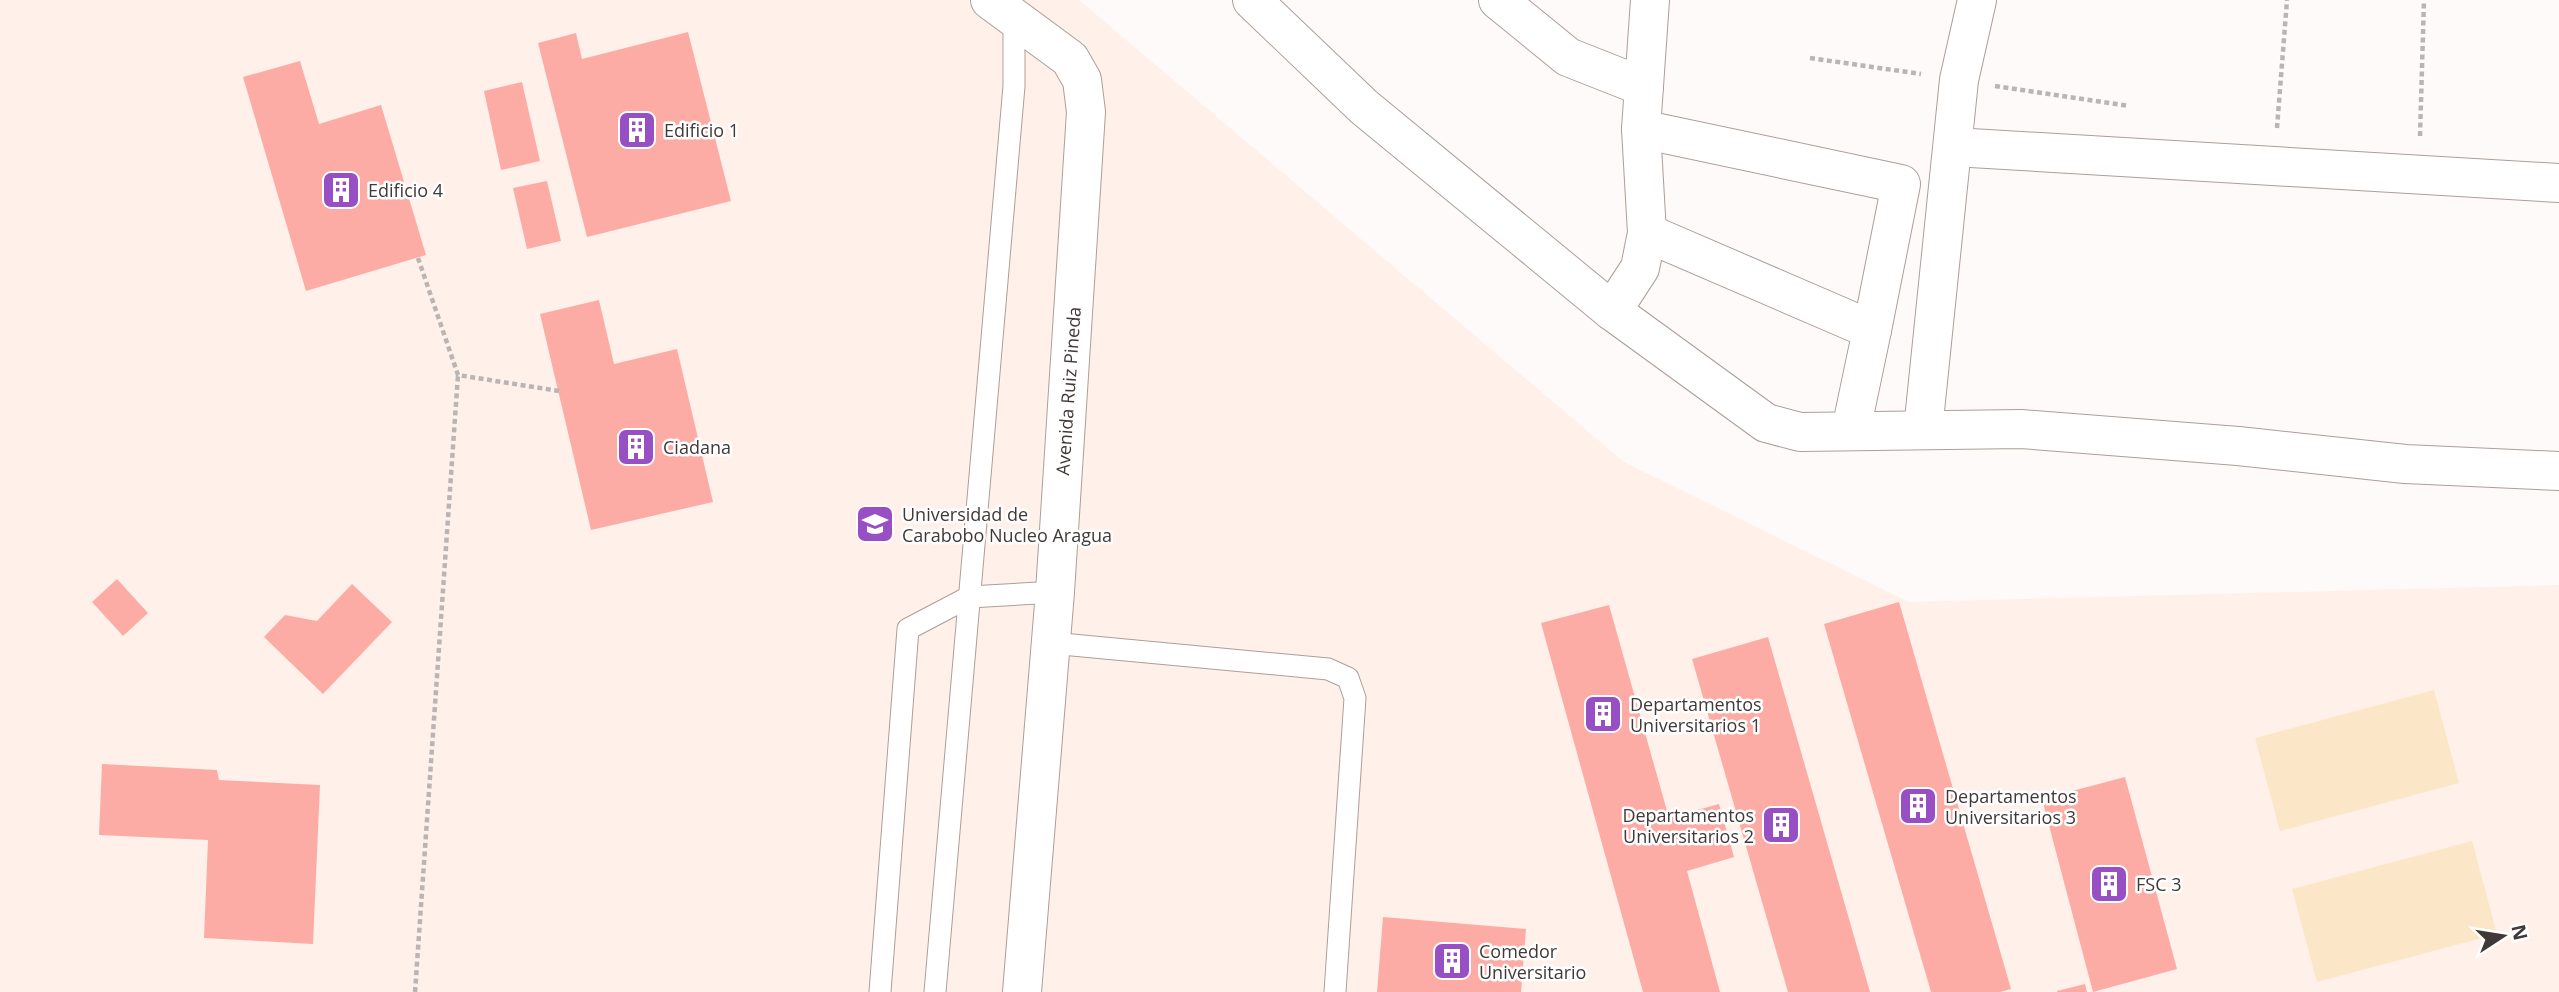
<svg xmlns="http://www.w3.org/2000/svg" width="2559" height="992" viewBox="0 0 2559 992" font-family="'Open Sans',sans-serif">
<rect width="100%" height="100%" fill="#fefaf9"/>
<path fill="#fff0ea" d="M0,0H1079L1624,462L1909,602L2559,585V992H0Z"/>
<g fill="#fbe7c7">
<path d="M2434,690L2459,783L2280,831L2255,738Z"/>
<path d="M2472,841L2497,934L2317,982L2292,889Z"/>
</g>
<g fill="#fdaca5">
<path d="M688,32L731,201L587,237L538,43L576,33L582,59Z"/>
<path d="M300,61L319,124L381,105L426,255L306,291L243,77Z"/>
<path d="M522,82L540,161L501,170L484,91Z"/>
<path d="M547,181L561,241L527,249L513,188Z"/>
<path d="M599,300L614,364L677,349L713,502L591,530L540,314Z"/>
<path d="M117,579L148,613L123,636L92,602Z"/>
<path d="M352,584L392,622L323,694L264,637L285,615L317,621Z"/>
<path d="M1899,602L2011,989L2000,992H1931L1824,624Z"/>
<path d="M1609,605L1669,818L1719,804L1734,857L1687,871L1720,992H1643L1541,623Z"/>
<path d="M1768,637L1870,992H1788L1692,659Z"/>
<path d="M102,764L217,770L219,780L320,785L313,944L204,938L208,840L99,835Z"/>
<path d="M2125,777L2177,969L2093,992L2042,799Z"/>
<path d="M1383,917L1526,929L1521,992H1377Z"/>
<path d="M2085,984L2087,992H2057V991Z"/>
</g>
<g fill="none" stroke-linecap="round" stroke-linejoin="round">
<defs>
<g id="service">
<path d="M1051,643L1328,669L1348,678L1355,698L1335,992"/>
<path d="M880,992L908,629L969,597L1055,592"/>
<path d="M935,992L1014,86V21"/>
</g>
<g id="minor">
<path d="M990,0L1070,59L1082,80L1086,112L1055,592L1022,992"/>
<path d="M1252,0L1364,107L1612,311L1766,423L1800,432L2021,429L2238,446L2405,464L2559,471"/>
<path d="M1498,0L1568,57L1644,87"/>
<path d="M1641,129L1901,184L1872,330"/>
<path d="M1954,147L2559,183"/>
<path d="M1647,233L1872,330L1851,430"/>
<path d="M1612,311L1640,268L1647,233L1641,129L1650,0"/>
<path d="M1923,430L1959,80L1977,0"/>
</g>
</defs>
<use href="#service" stroke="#ad9e98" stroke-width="23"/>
<use href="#minor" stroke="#ad9e98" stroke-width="40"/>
<g stroke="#bab5b4" stroke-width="4.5" stroke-dasharray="5 3.5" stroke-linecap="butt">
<path d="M1810,58L1921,74"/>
<path d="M1995,86L2129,106"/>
<path d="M2277,128L2287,0"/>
<path d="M2420,136L2424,0"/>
<path d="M418,258L458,375L559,391"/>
<path d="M415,992L458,375"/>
</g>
<use href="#service" stroke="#fff" stroke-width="21"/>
<use href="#minor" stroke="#fff" stroke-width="38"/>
</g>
<defs>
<symbol id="building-square" viewBox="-11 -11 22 22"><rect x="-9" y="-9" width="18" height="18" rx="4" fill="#974fc3" stroke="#fff"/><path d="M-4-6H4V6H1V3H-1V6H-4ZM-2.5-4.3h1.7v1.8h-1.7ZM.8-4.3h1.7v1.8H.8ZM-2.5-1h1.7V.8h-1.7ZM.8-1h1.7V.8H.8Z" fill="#fff"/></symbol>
<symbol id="university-square" viewBox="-11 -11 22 22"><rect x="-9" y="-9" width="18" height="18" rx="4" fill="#974fc3" stroke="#fff"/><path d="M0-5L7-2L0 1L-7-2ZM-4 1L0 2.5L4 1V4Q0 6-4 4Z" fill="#fff"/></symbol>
</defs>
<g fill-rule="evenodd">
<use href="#building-square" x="615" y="108" width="44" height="44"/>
<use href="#building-square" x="319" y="168" width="44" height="44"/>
<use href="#building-square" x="614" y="425" width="44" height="44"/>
<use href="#university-square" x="853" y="502" width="44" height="44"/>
<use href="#building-square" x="1581" y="692" width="44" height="44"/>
<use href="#building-square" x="1896" y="784" width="44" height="44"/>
<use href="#building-square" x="1759" y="803" width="44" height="44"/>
<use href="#building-square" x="2087" y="862" width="44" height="44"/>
<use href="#building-square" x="1430" y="939" width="44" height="44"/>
</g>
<g text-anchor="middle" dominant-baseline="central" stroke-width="5" stroke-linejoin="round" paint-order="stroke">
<g font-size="18" fill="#403937" stroke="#fff" text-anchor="start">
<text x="664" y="130">Edificio 1</text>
<text x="368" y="190">Edificio 4</text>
<text x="663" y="447">Ciadana</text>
<text x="902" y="514">Universidad de<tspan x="902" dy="21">Carabobo Nucleo Aragua</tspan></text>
<text x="1630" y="704">Departamentos<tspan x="1630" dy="21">Universitarios 1</tspan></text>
<text x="1945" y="796">Departamentos<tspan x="1945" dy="21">Universitarios 3</tspan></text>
<text x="1754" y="815" text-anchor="end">Departamentos<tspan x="1754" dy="21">Universitarios 2</tspan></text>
<text x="2136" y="884">FSC 3</text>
<text x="1479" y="951">Comedor<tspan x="1479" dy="21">Universitario</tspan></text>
</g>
<g font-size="18" fill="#403937" stroke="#fff">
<text transform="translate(1068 391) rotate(-86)">Avenida Ruiz Pineda</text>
</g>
</g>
<g transform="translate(2503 936) rotate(78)" stroke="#ffffff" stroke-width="5" paint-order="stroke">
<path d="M0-5L12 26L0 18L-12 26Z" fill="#403937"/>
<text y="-10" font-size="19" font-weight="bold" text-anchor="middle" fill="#403937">N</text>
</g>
</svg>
